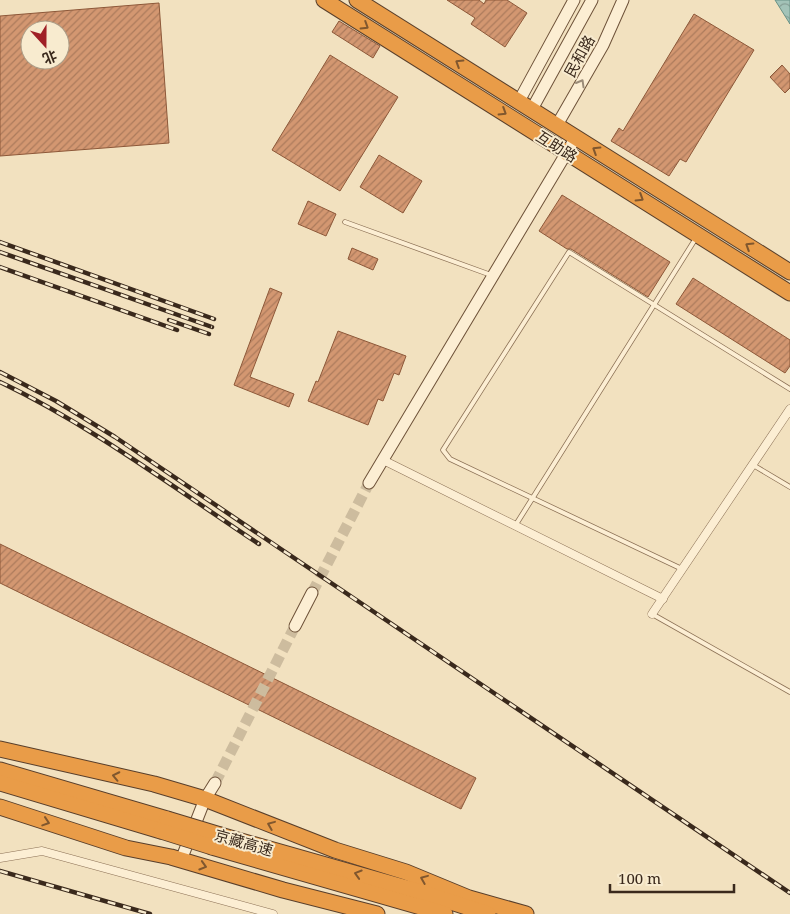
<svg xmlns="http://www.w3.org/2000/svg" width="790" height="914" viewBox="0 0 790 914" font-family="'Noto Serif','Noto Sans SC',serif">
<defs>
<pattern id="water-waves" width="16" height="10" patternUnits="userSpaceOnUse" patternTransform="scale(1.25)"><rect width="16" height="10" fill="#a3c3b8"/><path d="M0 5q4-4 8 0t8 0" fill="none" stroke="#869e95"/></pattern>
<pattern id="building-hatch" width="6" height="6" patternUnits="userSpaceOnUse" patternTransform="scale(1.25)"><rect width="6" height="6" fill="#d39771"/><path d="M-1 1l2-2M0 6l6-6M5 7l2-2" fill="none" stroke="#ac7b5c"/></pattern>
</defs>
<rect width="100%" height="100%" fill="#f2e1bf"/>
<path fill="url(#water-waves)" stroke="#699286" d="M775,0H790V24Z"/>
<g fill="url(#building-hatch)" stroke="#8d5839" fill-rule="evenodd">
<path d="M447,0H479L484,4L486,0H507L527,13L505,47L471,24L475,18Z"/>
<path d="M159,3L169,143L0,156V16ZM30,30H60V60H30Z"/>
<path d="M694,14L754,50L686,162L680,159L669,176L611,141L619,128L623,131Z"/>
<path d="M339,21L380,46L373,58L332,32Z"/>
<path d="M330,55L398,97L340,191L272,150Z"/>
<path d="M782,65L790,74V88L785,93L770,77Z"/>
<path d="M379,155L422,181L403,213L360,187Z"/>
<path d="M562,195L670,262L648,297L571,249H567L539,231Z"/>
<path d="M308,201L336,214L326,236L298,224Z"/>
<path d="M352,248L378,259L373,270L348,259Z"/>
<path d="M693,278L790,340V366L785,373L676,304Z"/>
<path d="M270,288L282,293L250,377L294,394L289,407L234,385Z"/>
<path d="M338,331L406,356L399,375L394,373L383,401L378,399L368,425L308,401L316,381L318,382Z"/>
<path d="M0,544L476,778L461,809L0,583Z"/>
</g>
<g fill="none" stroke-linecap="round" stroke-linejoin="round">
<g stroke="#cdbc9e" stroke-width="11" stroke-dasharray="11 5.5" stroke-linecap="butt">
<path d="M312,593L369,483"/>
<path d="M215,783L295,626"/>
</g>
<defs>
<g id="lane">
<path d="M345,222L491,275"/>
<path d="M753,465L790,487"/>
<path d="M515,526L696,238"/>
<path d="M682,569L450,459L443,450L569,252L790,389"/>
<path d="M652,614L790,692"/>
</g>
<g id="street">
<path d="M383,460L663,599"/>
<path d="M652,614L790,409"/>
<path d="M0,858L42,851L273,914"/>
</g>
<g id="secondary">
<path d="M519,101L574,0"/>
<path d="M532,109L592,0"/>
<path d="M557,125L603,45L623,0"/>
<path d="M369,483L576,137"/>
<path d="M295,626L312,593"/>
<path d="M181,860L205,799L215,783"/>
</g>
<g id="highway">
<path d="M324,0L790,293"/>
<path d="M357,0L790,272"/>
<path d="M0,749L154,784L205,799L335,850L406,872L469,898L526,914"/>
<path d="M0,770L167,819"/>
<path d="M0,783L161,831"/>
<path d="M0,807L126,848L171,857L283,890L377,914"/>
<path d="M220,835L417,891L488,914"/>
<path d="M212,847L445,914"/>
</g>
</defs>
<use href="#lane" stroke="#8c7156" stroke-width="5.5"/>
<use href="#street" stroke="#8c7156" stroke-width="9"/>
<use href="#secondary" stroke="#6e5239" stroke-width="13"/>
<use href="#highway" stroke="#593f2b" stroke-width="17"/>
<use href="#lane" stroke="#fceed3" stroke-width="4"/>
<use href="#street" stroke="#fceed3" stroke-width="8"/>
<use href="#secondary" stroke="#fceed3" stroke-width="11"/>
<use href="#highway" stroke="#e99c48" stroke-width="15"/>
<defs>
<g id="rail">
<path d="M0,242L214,319"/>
<path d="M0,252L212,327"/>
<path d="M0,267L177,330"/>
<path d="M169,320L209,334"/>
<path d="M0,372L56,401L115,437L790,893"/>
<path d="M0,382C92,426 174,488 259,544"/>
<path d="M0,871L150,914"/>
</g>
</defs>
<use href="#rail" stroke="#3a291c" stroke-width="4.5"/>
<use href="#rail" stroke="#f8ebcf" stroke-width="2.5" stroke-dasharray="8" stroke-linecap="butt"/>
<defs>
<g id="highway-bridge">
<path d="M167,819L220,835"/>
<path d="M161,831L212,847"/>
</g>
</defs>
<use href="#highway-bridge" stroke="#593f2b" stroke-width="17" stroke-linecap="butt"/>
<use href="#highway-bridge" stroke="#e99c48" stroke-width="15"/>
</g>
<defs><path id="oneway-chevron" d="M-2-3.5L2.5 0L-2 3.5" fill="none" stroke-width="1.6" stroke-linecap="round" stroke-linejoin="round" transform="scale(1.25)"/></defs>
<g stroke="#80572e">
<use href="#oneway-chevron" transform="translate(365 26) rotate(32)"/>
<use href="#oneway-chevron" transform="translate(459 63) rotate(-148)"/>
<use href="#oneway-chevron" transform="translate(503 112) rotate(32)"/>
<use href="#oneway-chevron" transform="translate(596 150) rotate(-148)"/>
<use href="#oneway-chevron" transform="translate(640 198) rotate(32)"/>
<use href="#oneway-chevron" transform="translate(749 246) rotate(-148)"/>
<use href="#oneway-chevron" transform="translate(116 776) rotate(-168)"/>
<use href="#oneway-chevron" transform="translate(46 822) rotate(18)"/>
<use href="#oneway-chevron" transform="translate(271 825) rotate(-158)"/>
<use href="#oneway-chevron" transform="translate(203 866) rotate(17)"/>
<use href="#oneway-chevron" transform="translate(358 874) rotate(-163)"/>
<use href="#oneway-chevron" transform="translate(424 879) rotate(-158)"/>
</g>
<use stroke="#9b8c78" href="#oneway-chevron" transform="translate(581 83) rotate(-60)"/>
<g text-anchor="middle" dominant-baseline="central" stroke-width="4" stroke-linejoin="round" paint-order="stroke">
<g font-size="15" fill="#3a291c" stroke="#f8ebcf">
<text transform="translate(579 56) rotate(-61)">民和路</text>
<text transform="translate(557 146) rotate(32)">互助路</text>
<text transform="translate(244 842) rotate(16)">京藏高速</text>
</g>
</g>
<g transform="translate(45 45) rotate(159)"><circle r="24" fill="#f8ebcf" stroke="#ac9d87"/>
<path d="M0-4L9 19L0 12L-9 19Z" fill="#a02026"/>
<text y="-8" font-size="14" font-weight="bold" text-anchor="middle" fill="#3a291c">北</text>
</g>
<path d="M610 884v8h124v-8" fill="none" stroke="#3a291c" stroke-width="2.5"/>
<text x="618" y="884" font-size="15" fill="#3a291c" stroke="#f8ebcf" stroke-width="4" paint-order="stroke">100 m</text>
</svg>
